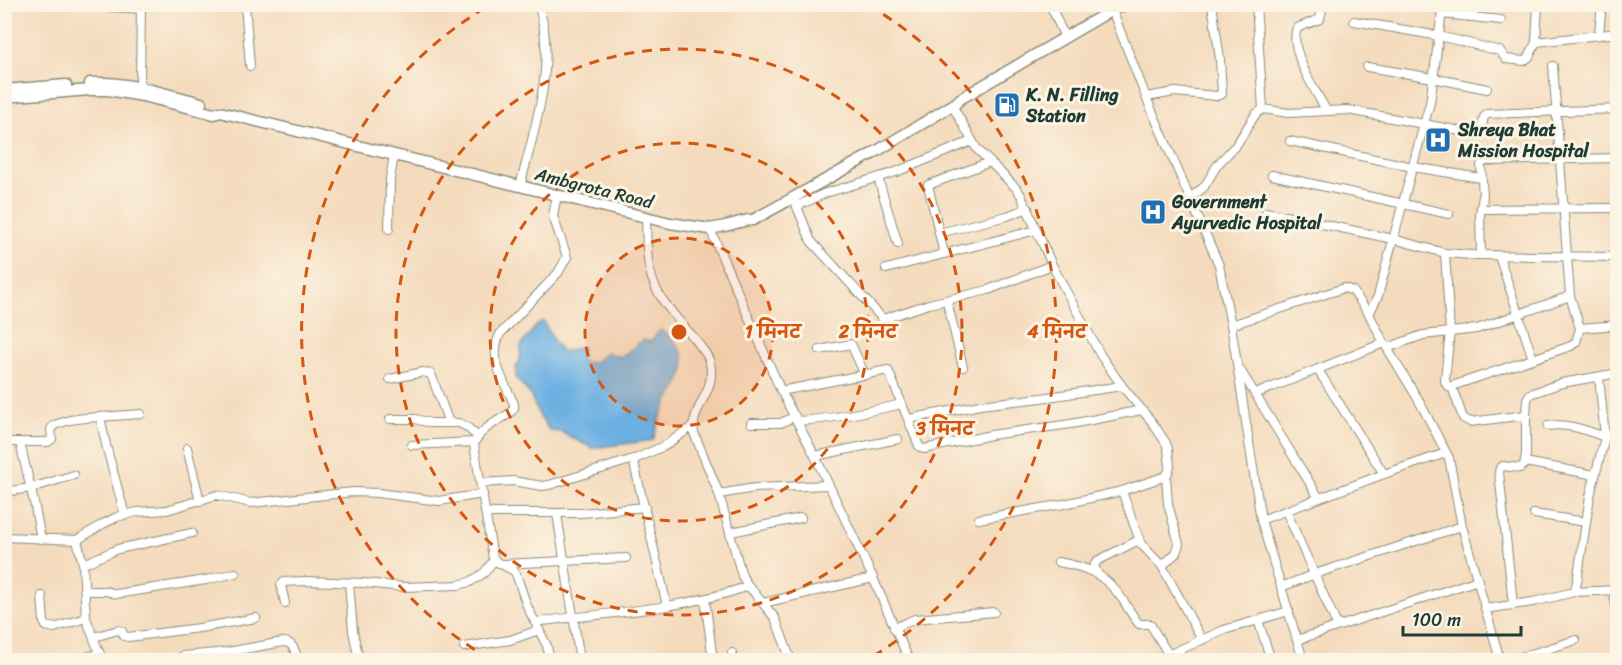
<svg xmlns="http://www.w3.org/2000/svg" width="1622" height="665" viewBox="0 0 1622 665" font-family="Sriracha,'Playpen Sans Deva',sans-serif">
<rect width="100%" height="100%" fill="#fcf5e5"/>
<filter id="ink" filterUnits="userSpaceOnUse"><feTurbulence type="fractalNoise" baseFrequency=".0167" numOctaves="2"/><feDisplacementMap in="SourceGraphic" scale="12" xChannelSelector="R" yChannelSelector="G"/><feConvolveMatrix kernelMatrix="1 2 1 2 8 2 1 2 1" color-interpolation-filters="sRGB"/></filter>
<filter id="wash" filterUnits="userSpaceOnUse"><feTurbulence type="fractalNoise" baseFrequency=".008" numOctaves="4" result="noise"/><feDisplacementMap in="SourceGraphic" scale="24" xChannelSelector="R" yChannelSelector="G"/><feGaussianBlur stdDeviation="1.35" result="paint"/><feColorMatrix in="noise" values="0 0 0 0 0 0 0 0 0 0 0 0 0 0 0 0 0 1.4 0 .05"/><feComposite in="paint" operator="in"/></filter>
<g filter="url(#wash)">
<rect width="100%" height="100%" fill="#f4dbbd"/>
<path fill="#6cb0e2" stroke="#46768b" stroke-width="1.5" d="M543,321L554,342L562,352L582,347L581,362L594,363L606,352L620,357L629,351L643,340L651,342L660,330C678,341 689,354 682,376C679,386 671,395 666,405C660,416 657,428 653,440L592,448L561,432L550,431L540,417L530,394L516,378V368L520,359L521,346L536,326Z"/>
</g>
<g filter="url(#ink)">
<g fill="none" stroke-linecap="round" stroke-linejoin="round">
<defs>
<g id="minor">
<path d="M69,4L141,9"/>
<path d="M245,4L250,66"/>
<path d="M1050,4L1065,38"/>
<path d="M1256,4L1263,109L1288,113L1348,110L1424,124L1430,103L1443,4"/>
<path d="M1323,4L1320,19L1297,28C1288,49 1316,92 1326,110"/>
<path d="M1538,4L1536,42L1618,33"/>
<path d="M1112,10L1146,97L1219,265L1231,325L1261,520L1303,660"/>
<path d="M1442,14L1501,20"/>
<path d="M1354,21L1439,36L1500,51L1506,59L1524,61L1529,57L1536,42"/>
<path d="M1599,33L1602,4"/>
<path d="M1553,66L1570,296"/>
<path d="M1367,67L1433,78L1487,89"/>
<path d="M140,88L141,4"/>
<path d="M1146,97L1175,92L1216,96L1222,94L1220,59L1212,4"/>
<path d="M1290,141L1413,167L1481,178"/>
<path d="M1272,175L1449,214"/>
<path d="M878,178L898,244"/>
<path d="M520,187C534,128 558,64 538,4"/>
<path d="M793,197L811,241L883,319L929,304L988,290L1052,265L1021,195L1016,188L977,149L952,105"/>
<path d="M1190,198L1204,187L1218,164L1237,144L1255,115L1263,109"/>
<path d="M797,206L826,193L896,172L972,141"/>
<path d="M1481,209L1618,208"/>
<path d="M1266,212L1393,239L1445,253L1471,255L1618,257"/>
<path d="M646,218C647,243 645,271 659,294C668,310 683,325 696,340C701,348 708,354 710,363C717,392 690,407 694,433L719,494L742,576L747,584L775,618L791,660"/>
<path d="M389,229L390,179L394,155"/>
<path d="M710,229L781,391L815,456L873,578L909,660"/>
<path d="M939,233L1007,216L1028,208"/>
<path d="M1445,253L1450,331L1445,380L1446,384L1449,387L1571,346L1576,342L1580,328"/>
<path d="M944,254L928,185L990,162"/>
<path d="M1481,255L1480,214L1483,196L1481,165L1484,161L1618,158"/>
<path d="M1499,256L1533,359"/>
<path d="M1052,265L1101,356L1122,386L1152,422L1166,443L1168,449L1170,466L1168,473L1166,476L1122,491L1141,544L1162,566L1202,640"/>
<path d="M886,269L1036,230"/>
<path d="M947,301L963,367"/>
<path d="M1369,314L1384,343L1418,399L1449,458L1462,526L1500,660"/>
<path d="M1231,325L1344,288L1353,291L1369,314L1378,296L1424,124L1477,134L1481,131L1484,117L1487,114L1618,109"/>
<path d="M1387,348L1423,335L1477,329L1570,296L1580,328L1618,325"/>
<path d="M820,350L851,344L865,375"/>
<path d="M1239,368L1319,498"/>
<path d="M1318,370L1384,474"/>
<path d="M390,379L423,372L431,374L449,423"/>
<path d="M1452,387L1463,418L1470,422L1526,415L1527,399L1530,394L1562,383L1618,373"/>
<path d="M781,391L888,370L919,446L921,448L924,449L991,435L1071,424L1142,410"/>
<path d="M1255,394L1384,343"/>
<path d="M100,417L107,449L125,515"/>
<path d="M390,419H415L431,423H459L467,427L478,437"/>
<path d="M909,419L980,405L1041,398L1122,386"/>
<path d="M797,421C833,419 867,412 902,404"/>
<path d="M751,423H781L795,416"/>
<path d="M1548,426C1569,423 1585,430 1605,437"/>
<path d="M4,442H48L52,439L51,429L54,425L70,420L85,418L141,414"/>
<path d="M20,443L34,502L41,539"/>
<path d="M412,445L474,442"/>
<path d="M187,448L200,501"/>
<path d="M815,456L898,439"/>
<path d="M633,459L667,606"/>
<path d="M1525,462L1595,475"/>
<path d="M481,483L513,481L542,486L549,485L637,458L666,445L694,425"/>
<path d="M4,492L31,488L74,475"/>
<path d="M719,494L755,488L828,485"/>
<path d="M1286,511L1337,625"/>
<path d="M486,513H581L645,507"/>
<path d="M557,514L580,660"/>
<path d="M1534,514L1586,522"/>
<path d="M979,519L1064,504L1122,491"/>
<path d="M1261,520L1384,474L1446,453"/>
<path d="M731,532L801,518"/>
<path d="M4,537L77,540L103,524L117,517L137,512L167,510L217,495L251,503L353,492L378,493L439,501L483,494"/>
<path d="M77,540L83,564L86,618L102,660"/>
<path d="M1058,562C1088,567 1105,574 1123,600C1128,608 1133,617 1139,624H1150L1172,660"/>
<path d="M83,564L118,549L192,533"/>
<path d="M503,564L626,558"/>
<path d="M1162,566L1176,553L1179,544L1168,504L1166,476"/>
<path d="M1098,574L1094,566L1097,561L1139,540"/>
<path d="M349,583L353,631L359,660"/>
<path d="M1281,587L1315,574L1462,526"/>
<path d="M1613,590L1618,615"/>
<path d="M86,591H106L116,594L206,580L235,573"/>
<path d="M1574,592L1618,590"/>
<path d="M42,596L44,622L46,626L54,628L86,618"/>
<path d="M705,599L713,660"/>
<path d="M285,603L281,585L284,582L304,581L364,583L404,587L458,585L470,582L478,577L485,572L494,560"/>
<path d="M763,603L873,578"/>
<path d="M1513,604L1499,472L1500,468L1503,466L1520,468L1524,465L1526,454V415"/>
<path d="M1485,609L1533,602L1574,592L1577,582L1590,496L1605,437L1599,377"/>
<path d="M1258,620L1271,660"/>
<path d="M535,622C607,613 680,610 749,586"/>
<path d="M894,628L915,619L994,612"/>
<path d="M94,637L118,630L122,631L124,636L128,637L199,628L256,618"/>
<path d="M1297,640L1478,580"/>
<path d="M464,647L510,640L539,630"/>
<path d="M732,653V660"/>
<path d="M73,660L100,654"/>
<path d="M180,660L181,657L184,656L227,652L283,642C294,642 295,652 298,660"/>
<path d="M550,660L547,646L527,606L516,574L514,571L497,562L493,558L474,445C478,430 498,421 510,413L514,408V404C504,381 488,359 500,334L558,273L567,257L553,216L557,195"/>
<path d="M1150,660L1168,655L1224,630L1289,611"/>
<path d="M1512,660L1576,640"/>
<path d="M1617,660H1618"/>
</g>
<g id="major">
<path d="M90,83C128,81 165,94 201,103"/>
<path d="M4,90L66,85"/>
<path d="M4,97L90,90H108L143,96L214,114L220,112L670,223L710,229L725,226L748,220H753L872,154L956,103L960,99L1112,10L1127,4"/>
</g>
</defs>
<use href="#minor" stroke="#8a8c78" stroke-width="10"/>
<use href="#major" stroke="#8a8c78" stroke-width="13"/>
<use href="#minor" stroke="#fff" stroke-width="8"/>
<use href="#major" stroke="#fff" stroke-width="10"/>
</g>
</g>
<circle cx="679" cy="332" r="94" fill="#d45610" fill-opacity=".12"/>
<g fill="none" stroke="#d45610" stroke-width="3" stroke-dasharray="10 8">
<circle cx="679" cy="332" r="94"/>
<circle cx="679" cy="332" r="189"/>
<circle cx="679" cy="332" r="283"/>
<path d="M490 659A378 378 0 0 1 490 5M868 5A378 378 0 0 1 868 659"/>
</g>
<defs>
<symbol id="fuel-square" viewBox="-11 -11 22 22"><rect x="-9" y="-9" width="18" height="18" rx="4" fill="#1f6fb2" stroke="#fcf5e5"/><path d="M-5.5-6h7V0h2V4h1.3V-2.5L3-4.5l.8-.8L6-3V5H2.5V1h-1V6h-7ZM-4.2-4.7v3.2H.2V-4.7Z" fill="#fff"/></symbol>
<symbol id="hospital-square" viewBox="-11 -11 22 22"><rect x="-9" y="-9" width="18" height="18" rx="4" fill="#1f6fb2" stroke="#fcf5e5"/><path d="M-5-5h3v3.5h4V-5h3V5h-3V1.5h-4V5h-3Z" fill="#fff"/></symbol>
</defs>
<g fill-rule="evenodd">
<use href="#fuel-square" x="992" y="90" width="30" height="30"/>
<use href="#hospital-square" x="1423" y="125" width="30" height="30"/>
<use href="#hospital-square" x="1138" y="197" width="30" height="30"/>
</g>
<g text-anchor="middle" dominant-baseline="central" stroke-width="6" stroke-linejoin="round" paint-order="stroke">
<g font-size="18" font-weight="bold" fill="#1f3d34" stroke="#fcf5e5" text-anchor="start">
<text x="1026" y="95">K. N. Filling<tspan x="1026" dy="21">Station</tspan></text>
<text x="1458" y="130">Shreya Bhat<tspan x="1458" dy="21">Mission Hospital</tspan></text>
<text x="1172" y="202">Government<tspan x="1172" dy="21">Ayurvedic Hospital</tspan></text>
</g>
<g font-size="18" fill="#1f3d34" stroke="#fcf5e5">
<text transform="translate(594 188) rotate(14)">Ambgrota Road</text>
</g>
</g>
<circle cx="679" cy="332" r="9" fill="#d45610" stroke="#fcf5e5" stroke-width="3"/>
<g font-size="18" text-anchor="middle" font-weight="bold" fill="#d45610" stroke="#fcf5e5" stroke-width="6" stroke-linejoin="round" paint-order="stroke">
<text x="773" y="338">1 मिनट</text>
<text x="868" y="338">2 मिनट</text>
<text x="1057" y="338">4 मिनट</text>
<text x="945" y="435">3 मिनट</text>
</g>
<rect width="1622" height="665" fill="none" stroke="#fcf5e5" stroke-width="24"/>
<path d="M1403 626v9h118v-9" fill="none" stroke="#1f3d34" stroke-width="3"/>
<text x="1412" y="626" font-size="18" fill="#1f3d34" stroke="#fcf5e5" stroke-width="4.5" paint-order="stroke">100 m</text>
</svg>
